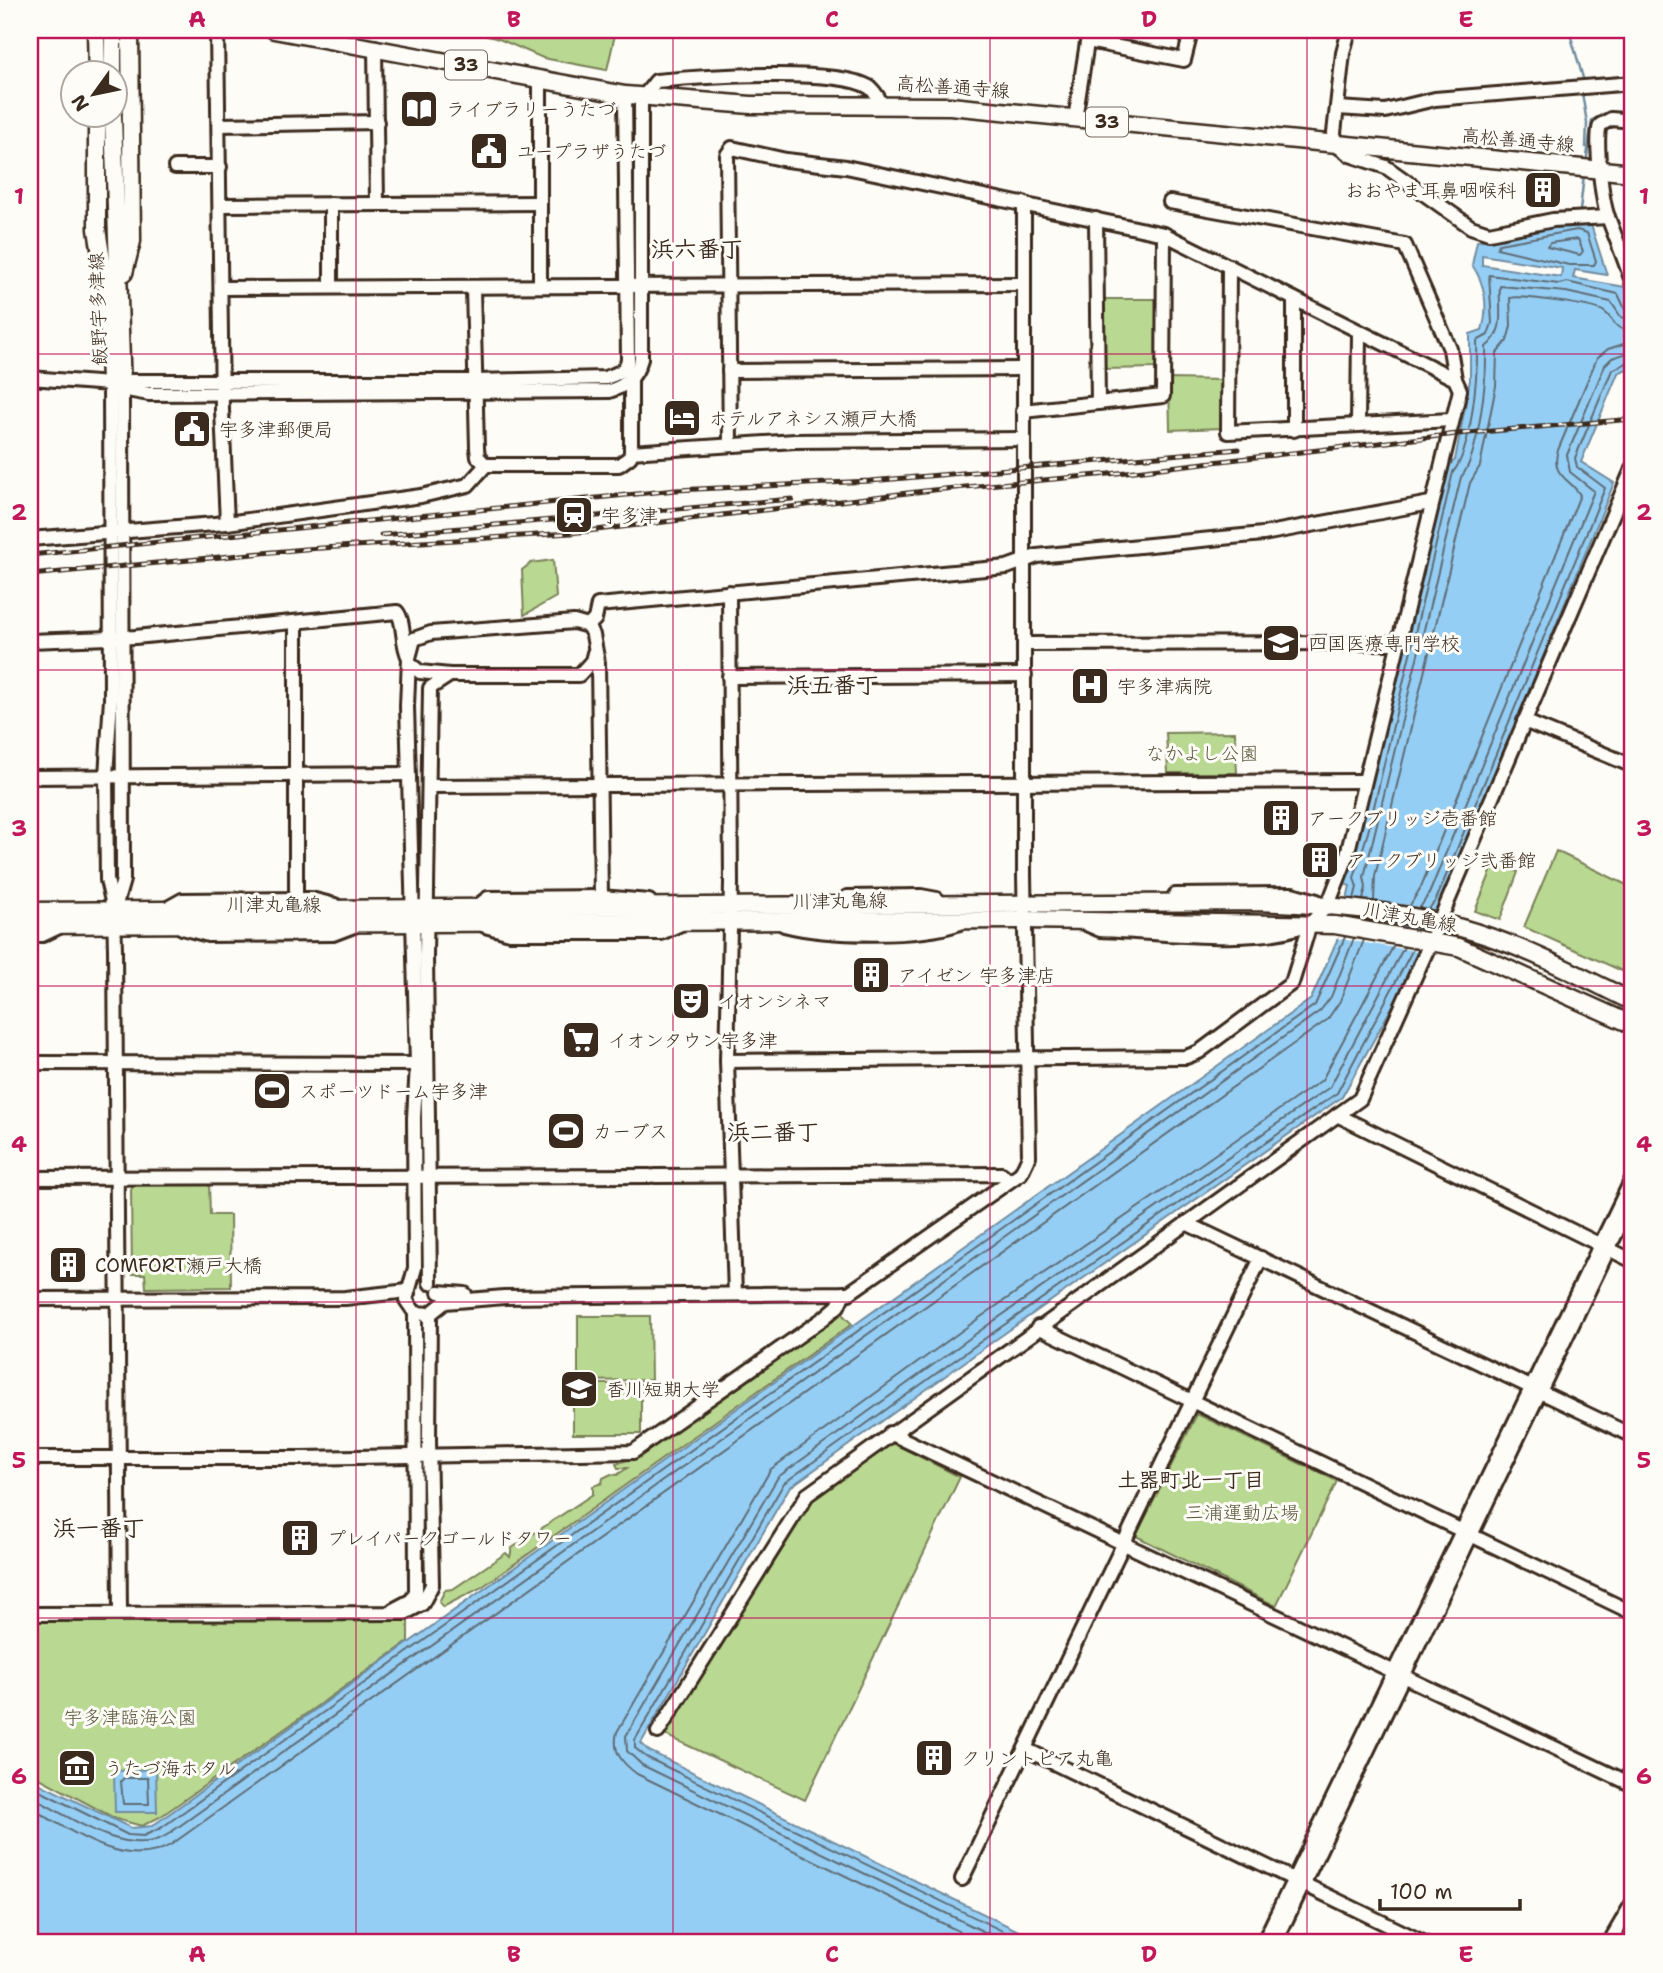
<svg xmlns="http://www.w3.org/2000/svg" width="1663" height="1973" viewBox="0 0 1663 1973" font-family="'Shantell Sans','Klee One',sans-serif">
<rect width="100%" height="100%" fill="#fdfcf7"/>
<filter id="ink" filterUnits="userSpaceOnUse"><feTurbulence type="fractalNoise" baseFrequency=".0143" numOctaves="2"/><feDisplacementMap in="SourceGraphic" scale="14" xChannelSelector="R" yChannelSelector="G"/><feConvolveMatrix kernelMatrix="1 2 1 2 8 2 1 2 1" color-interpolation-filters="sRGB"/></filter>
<g filter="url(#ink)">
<g fill="#b9d891" stroke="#7a8158" stroke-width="2">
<path d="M465,30H616L607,70L543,58L499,39Z"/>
<path d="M1102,299H1158V368L1103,369Z"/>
<path d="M1169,379L1224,380L1223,428L1170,430Z"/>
<path d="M553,560L556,597L524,615L522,570L531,563Z"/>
<path d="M1235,732L1237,773H1168L1166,733Z"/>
<path d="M1556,851L1633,888V976L1524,927Z"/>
<path d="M1495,862L1518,872L1500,920L1475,911Z"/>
<path d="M135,1183H209L210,1215H230L231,1287L146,1288L145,1274H132L131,1189Z"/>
<path d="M840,1312L852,1324L482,1587L443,1607L439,1602L445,1590L453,1589L506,1553L510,1557L512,1548L593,1494V1486L602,1483L603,1478L611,1474L617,1475L627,1468H618L616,1464L641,1455Z"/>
<path d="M578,1316H650L651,1380L578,1381Z"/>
<rect x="573" y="1384" width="68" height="50"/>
<path d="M1197,1414L1337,1481L1276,1606L1136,1536Z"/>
<path d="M889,1441L960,1477L805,1800L661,1733L810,1498Z"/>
<path d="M30,1620H408V1642L160,1817L142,1826L116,1819L30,1773Z"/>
</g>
<g fill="#95cef5" stroke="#718c9f" stroke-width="2" fill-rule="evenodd">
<path d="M1578,223L1591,225L1607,275L1575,270L1573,278L1625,287L1633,316V366L1618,373L1581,462L1614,483L1440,909L1437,908L1419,951L1422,953L1342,1097L998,1338L789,1488L641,1743L649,1751L1043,1943H30V1779L131,1828L152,1826L1311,999L1338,938L1350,886L1345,884L1361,831L1447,467L1455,460L1470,380V334L1482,330C1489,308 1485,283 1472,265L1477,241ZM1482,255L1562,268L1561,277L1482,265Z"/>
<path d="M156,1769L157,1812H115L114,1771Z"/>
</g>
<path fill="#fdfcf7" d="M1338,922L1428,937L1422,952L1334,938Z"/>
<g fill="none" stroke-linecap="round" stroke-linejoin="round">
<g stroke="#5f6c74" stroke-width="2">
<path d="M1577,230L1587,233L1596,261L1594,265H1569L1497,248L1499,244Z"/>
<path d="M1578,239L1583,251L1580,255L1547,247L1550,243Z"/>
<path d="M1354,899L1357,887L1354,878L1368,832L1453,472C1472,451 1478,371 1477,341L1488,335L1492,323L1489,275L1559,284L1567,282L1618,294L1625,309L1633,312"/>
<path d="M1363,900L1366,887L1364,877L1461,477C1479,457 1487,376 1486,347C1507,330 1498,309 1500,286L1566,292L1611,302L1621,317L1633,321"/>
<path d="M1374,901L1375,876L1470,483L1480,466L1496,386L1497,353L1507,341L1511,326L1510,298C1519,295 1593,305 1603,311C1616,319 1611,330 1633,331"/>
<path d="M1409,907L1421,887L1580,495C1570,478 1550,476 1558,450L1597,358L1608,349L1633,341"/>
<path d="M1419,909L1429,894L1594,491L1570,472L1567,455L1605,365L1612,358L1633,351"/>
<path d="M1428,910L1436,900L1605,488L1577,467L1575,458L1612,370L1633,360"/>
<path d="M124,1778H148L149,1804H123L121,1781Z"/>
<path d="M30,1786L128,1835L143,1836L161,1828L1315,1005L1345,937"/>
<path d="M30,1796C67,1815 127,1860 167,1835L1320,1011L1331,997L1354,938"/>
<path d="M30,1808C71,1829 126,1873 172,1844L1327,1020L1340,1001L1364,940"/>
<path d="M983,1943L637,1774C622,1763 612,1752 617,1732L771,1469L982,1316L1322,1080L1394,945"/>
<path d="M1007,1943L642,1765L627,1751L626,1736L778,1477L988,1325L1330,1087L1404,947"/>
<path d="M1027,1943L646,1757L635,1748V1740L784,1483L994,1332L1337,1093L1413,949"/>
</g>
<g stroke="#718c9f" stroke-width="2.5">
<path d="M1569,30L1583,78"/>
<path d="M1582,93L1587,123L1586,147"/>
<path d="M1586,164L1592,120L1608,112H1633"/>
<path d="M1580,211L1584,174"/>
</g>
<defs>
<g id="minor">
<path d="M217,30L222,410L227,523"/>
<path d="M1349,30L1343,53L1334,133L1336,145L1350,155L1386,167L1471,227L1489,233L1553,220L1608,217"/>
<path d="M1088,41L1184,60L1191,32"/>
<path d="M375,47L377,204"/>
<path d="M540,79V285"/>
<path d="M644,96L656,81C698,77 836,67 869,87C874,90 879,99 882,104"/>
<path d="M1338,108L1385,111L1435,99L1633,83"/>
<path d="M1075,119L1089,30"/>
<path d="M1633,121L1611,119L1600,125C1595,140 1602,202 1608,217C1616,239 1626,262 1633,285"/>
<path d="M219,125L377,122"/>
<path d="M175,167H220"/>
<path d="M1170,202L1405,245L1450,349L1455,379"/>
<path d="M331,204V287"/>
<path d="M220,205L538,203"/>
<path d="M1096,219L1098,403"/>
<path d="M1229,266L1228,432L1451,420"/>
<path d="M223,288L1024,284"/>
<path d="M473,288L477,448L478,457L486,465H619L630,457L631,452V379L629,375"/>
<path d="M1294,299V430"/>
<path d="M729,371L1024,369"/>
<path d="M30,378L110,384L122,381H475L605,378C616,374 626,372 628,359L625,95"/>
<path d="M110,384L111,699L106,776L107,880L114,910L115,950L120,1613"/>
<path d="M116,388L149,394L609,391C626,386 636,377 641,359V96"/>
<path d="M1023,411L1163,396L1164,234"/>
<path d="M1358,424L1359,333"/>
<path d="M631,452L795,441L1023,439"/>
<path d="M30,539L227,523L421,496L468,485L486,465"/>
<path d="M729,592L731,883L727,1061L735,1294"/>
<path d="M296,622V899"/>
<path d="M588,626L595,619L598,605L1007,567L1037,556L1263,534L1430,503"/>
<path d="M30,641L135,637L397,612C405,622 401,643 409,658"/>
<path d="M1025,644L1398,643"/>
<path d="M410,664L420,672L450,675"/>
<path d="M729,677L1025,675"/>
<path d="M1524,721L1633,766"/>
<path d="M30,777L407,774"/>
<path d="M429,786L1363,781"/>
<path d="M1175,895L1292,894L1317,901"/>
<path d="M601,897L598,663L593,635L588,626L574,622L431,633L414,639L409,658L407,706L417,1064L414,1118L415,1268L406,1300L415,1313L430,1314L445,1302L504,1297L849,1293L1021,1173L1029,1156L1024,875V203"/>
<path d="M847,897L921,896L937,899"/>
<path d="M115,908L123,880L122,391"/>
<path d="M475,908L488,898L601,897L649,901"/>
<path d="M164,910L182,900L311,899L335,905"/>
<path d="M1086,924L1100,930C1156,932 1254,945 1303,926"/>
<path d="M784,925C827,936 919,938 960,923"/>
<path d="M485,926L510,933H661L681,924"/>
<path d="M182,928L208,935L333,934L354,926"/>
<path d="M30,935H42L61,926"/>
<path d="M727,1061L1186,1057L1199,1052L1292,983L1310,924L1328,905L1346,859L1460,390L1455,379L1164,234L846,167L786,160L732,148L727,155L730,444"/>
<path d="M30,1063L425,1064"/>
<path d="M1337,1115L1633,1261"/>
<path d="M655,1176L1002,1174L1009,1181"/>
<path d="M30,1178L650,1176"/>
<path d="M1186,1223L1633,1436"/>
<path d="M430,1283L426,956L430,688L450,675H579L592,661L594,653"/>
<path d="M439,1292L465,1294"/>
<path d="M30,1299L345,1298L408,1291"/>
<path d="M1038,1327L1633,1613"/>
<path d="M890,1433L1633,1785"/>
<path d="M30,1458H302L633,1452L824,1318L838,1306L844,1293"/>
<path d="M393,1610L412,1600L416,1591L415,1313"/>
<path d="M30,1614L405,1613L422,1604L432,1585L429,1440L430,1314"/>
<path d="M658,1732L807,1495L1360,1099L1431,941L1633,467"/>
<path d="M1025,1749L1425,1943"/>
<path d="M962,1879L1261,1258"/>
<path d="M1263,1943L1633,1177"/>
<path d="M1275,1943L1633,1198"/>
<path d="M1609,1943L1633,1902"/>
</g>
<g id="major">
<path d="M96,30L97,74"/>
<path d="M113,30V74"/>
<path d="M274,30L625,95L751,105L950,106L1633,173"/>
<path d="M97,116V229L106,286"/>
<path d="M113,116L122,391"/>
<path d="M124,273L132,241L130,30"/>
<path d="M107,278L110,384"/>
<path d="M30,911L1256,902C1333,905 1414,911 1487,936C1538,953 1586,979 1633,1002"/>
<path d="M30,925L1025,920L1335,925L1459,947L1633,1025"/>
</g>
</defs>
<use href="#minor" stroke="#3b2a1e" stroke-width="18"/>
<use href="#major" stroke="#3b2a1e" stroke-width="21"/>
<use href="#minor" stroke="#fdfcf7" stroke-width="12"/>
<use href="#major" stroke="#fdfcf7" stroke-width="16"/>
<defs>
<g id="rail">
<path d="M381,535L792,499"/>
<path d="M30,555L676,490L870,481L1239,449"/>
<path d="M30,575L305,549L571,533L933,490L1109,474L1457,434L1633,419"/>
</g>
</defs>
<use href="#rail" stroke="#3b2a1e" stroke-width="5"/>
<use href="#rail" stroke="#fdfcf7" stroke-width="2.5" stroke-dasharray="8" stroke-linecap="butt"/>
</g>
</g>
<path fill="none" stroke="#c2185b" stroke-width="2" stroke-opacity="0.55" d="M356,30V1943M673,30V1943M990,30V1943M1307,30V1943M30,354H1633M30,670H1633M30,986H1633M30,1302H1633M30,1618H1633"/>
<defs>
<symbol id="library-square" viewBox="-11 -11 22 22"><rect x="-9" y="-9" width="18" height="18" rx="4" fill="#3b2a1e" stroke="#fdfcf7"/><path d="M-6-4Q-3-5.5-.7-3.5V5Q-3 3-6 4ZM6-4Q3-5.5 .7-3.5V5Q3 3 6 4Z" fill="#fff"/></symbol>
<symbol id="civic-square" viewBox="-11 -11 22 22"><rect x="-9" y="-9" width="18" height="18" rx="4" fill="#3b2a1e" stroke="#fdfcf7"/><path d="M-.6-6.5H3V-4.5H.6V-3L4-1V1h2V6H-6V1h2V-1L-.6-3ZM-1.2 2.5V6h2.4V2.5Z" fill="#fff"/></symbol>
<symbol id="building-square" viewBox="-11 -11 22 22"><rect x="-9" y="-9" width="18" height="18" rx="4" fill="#3b2a1e" stroke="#fdfcf7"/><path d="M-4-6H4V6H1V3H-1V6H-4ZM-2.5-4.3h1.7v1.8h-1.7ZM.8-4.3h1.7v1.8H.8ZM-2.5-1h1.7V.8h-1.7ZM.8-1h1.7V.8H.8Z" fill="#fff"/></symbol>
<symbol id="hotel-square" viewBox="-11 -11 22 22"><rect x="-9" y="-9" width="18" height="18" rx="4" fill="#3b2a1e" stroke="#fdfcf7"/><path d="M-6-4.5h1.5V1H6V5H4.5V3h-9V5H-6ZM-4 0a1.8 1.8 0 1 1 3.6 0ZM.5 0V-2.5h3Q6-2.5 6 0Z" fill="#fff"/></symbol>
<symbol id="station-square" viewBox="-11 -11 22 22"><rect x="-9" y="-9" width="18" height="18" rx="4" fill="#3b2a1e" stroke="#fdfcf7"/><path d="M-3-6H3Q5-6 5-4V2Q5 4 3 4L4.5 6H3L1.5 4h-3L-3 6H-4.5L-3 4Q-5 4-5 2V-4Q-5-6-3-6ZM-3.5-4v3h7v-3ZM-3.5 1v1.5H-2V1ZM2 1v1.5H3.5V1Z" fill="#fff"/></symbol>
<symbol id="university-square" viewBox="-11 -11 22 22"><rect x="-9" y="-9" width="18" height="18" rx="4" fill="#3b2a1e" stroke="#fdfcf7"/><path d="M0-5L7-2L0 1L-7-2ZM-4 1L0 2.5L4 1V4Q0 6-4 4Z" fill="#fff"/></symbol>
<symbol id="hospital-square" viewBox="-11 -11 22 22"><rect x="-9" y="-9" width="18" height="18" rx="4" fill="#3b2a1e" stroke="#fdfcf7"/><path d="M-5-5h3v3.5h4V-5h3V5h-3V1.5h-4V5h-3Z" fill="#fff"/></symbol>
<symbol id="theatre-square" viewBox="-11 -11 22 22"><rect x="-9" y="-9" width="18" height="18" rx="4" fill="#3b2a1e" stroke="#fdfcf7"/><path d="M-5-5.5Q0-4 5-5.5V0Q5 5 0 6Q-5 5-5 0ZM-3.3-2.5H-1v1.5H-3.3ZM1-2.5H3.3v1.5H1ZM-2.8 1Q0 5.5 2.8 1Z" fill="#fff"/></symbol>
<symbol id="supermarket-square" viewBox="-11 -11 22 22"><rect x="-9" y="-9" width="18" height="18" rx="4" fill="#3b2a1e" stroke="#fdfcf7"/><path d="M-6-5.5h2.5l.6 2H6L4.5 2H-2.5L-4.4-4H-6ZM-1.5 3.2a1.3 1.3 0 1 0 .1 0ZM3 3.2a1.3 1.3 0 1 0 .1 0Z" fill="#fff"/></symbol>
<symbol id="stadium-square" viewBox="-11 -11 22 22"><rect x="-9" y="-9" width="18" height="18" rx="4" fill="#3b2a1e" stroke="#fdfcf7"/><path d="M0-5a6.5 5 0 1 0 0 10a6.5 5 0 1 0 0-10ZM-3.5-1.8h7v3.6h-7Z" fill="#fff"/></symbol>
<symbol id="museum-square" viewBox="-11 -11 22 22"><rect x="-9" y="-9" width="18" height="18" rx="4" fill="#3b2a1e" stroke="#fdfcf7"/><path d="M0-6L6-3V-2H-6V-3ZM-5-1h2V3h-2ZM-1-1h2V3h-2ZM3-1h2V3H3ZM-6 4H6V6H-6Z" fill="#fff"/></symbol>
</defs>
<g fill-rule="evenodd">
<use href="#library-square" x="397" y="87" width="44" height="44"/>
<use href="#civic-square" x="467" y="129" width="44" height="44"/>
<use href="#building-square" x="1521" y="168" width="44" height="44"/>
<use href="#hotel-square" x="660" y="396" width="44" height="44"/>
<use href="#civic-square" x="170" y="407" width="44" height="44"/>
<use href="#station-square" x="552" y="493" width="44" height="44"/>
<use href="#university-square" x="1259" y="621" width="44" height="44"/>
<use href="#hospital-square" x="1068" y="664" width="44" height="44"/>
<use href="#building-square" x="1259" y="796" width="44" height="44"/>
<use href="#building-square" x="1298" y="838" width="44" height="44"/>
<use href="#building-square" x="849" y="953" width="44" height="44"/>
<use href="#theatre-square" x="669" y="979" width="44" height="44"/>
<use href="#supermarket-square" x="559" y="1018" width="44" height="44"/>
<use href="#stadium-square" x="250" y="1069" width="44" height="44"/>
<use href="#stadium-square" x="544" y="1109" width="44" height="44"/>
<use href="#building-square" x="46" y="1243" width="44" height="44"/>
<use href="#university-square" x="557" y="1367" width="44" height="44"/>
<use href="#building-square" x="278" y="1516" width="44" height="44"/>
<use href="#building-square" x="912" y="1736" width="44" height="44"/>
<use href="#museum-square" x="55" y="1746" width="44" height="44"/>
</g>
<g text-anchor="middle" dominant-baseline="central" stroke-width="6" stroke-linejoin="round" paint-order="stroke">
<g fill="#fdfcf7" stroke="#75695f" stroke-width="2">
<rect x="445" y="50.5" width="42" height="29" rx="5"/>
<rect x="1086" y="107.5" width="42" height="29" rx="5"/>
</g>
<g font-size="18" font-weight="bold" fill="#3b2a1e">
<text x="466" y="65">33</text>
<text x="1107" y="122">33</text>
</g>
<g font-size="19" fill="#3b2a1e" stroke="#fdfcf7">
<text transform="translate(953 87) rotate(4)">高松善通寺線</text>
<text transform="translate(1518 140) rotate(5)">高松善通寺線</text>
<text transform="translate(98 309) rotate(-92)">飯野宇多津線</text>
<text transform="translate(840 901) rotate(-1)">川津丸亀線</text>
<text x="274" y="904">川津丸亀線</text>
<text transform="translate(1410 917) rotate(10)">川津丸亀線</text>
</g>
<g font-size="19" fill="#3b2a1e" stroke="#fdfcf7" text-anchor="start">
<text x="446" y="109">ライブラリーうたづ</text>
<text x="516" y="151">ユープラザうたづ</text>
<text x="1516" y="190" text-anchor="end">おおやま耳鼻咽喉科</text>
<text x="709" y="418">ホテルアネシス瀬戸大橋</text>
<text x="219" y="429">宇多津郵便局</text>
<text x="601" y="515">宇多津</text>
<text x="1308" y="643">四国医療専門学校</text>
<text x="1117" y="686">宇多津病院</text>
<text x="1308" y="818">アークブリッジ壱番館</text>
<text x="1347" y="860">アークブリッジ弐番館</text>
<text x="898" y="975">アイゼン 宇多津店</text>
<text x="718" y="1001">イオンシネマ</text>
<text x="608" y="1040">イオンタウン宇多津</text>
<text x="299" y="1091">スポーツドーム宇多津</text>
<text x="593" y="1131">カーブス</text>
<text x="95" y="1265">COMFORT瀬戸大橋</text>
<text x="606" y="1389">香川短期大学</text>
<text x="327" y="1538">プレイパークゴールドタワー</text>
<text x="961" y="1758">クリントピア丸亀</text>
<text x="104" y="1768">うたづ海ホタル</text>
</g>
<g font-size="19" fill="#5a563b" stroke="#fdfcf7">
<text x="1202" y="753">なかよし公園</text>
<text x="1242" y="1512">三浦運動広場</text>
<text x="130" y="1717">宇多津臨海公園</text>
</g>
<g font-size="21" font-weight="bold" fill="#3b2a1e" stroke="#fdfcf7">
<text x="1191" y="1480">土器町北一丁目</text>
</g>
<g font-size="23" font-weight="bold" fill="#3b2a1e" stroke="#fdfcf7">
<text x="697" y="249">浜六番丁</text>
<text x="833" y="685">浜五番丁</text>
<text x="773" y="1132">浜二番丁</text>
<text x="99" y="1528">浜一番丁</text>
</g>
</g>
<rect width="1663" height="1973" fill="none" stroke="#fdfcf7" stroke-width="77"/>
<g transform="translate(94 94) rotate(237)"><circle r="33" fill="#fdfcf7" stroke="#afa8a0" stroke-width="2"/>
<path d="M0-5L12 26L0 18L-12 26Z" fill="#3b2a1e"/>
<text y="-10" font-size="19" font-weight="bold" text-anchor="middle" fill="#3b2a1e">N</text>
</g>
<path d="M1380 1899v10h140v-10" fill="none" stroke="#3b2a1e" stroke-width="3.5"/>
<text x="1390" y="1899" font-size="21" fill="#3b2a1e" stroke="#fdfcf7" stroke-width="5" paint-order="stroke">100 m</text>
<rect x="38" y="38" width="1586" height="1896" fill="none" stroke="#c2185b" stroke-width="2.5"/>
<g font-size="23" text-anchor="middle" font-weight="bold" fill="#c2185b">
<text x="197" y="27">A</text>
<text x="514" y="27">B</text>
<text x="832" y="27">C</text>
<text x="1149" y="27">D</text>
<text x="1466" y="27">E</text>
<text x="19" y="204">1</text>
<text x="1644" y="204">1</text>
<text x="19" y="520">2</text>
<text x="1644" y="520">2</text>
<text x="19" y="836">3</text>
<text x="1644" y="836">3</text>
<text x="19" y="1152">4</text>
<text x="1644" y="1152">4</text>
<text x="19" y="1468">5</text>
<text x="1644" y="1468">5</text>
<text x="19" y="1784">6</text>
<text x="1644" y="1784">6</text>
<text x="197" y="1962">A</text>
<text x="514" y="1962">B</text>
<text x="832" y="1962">C</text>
<text x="1149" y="1962">D</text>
<text x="1466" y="1962">E</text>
</g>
</svg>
